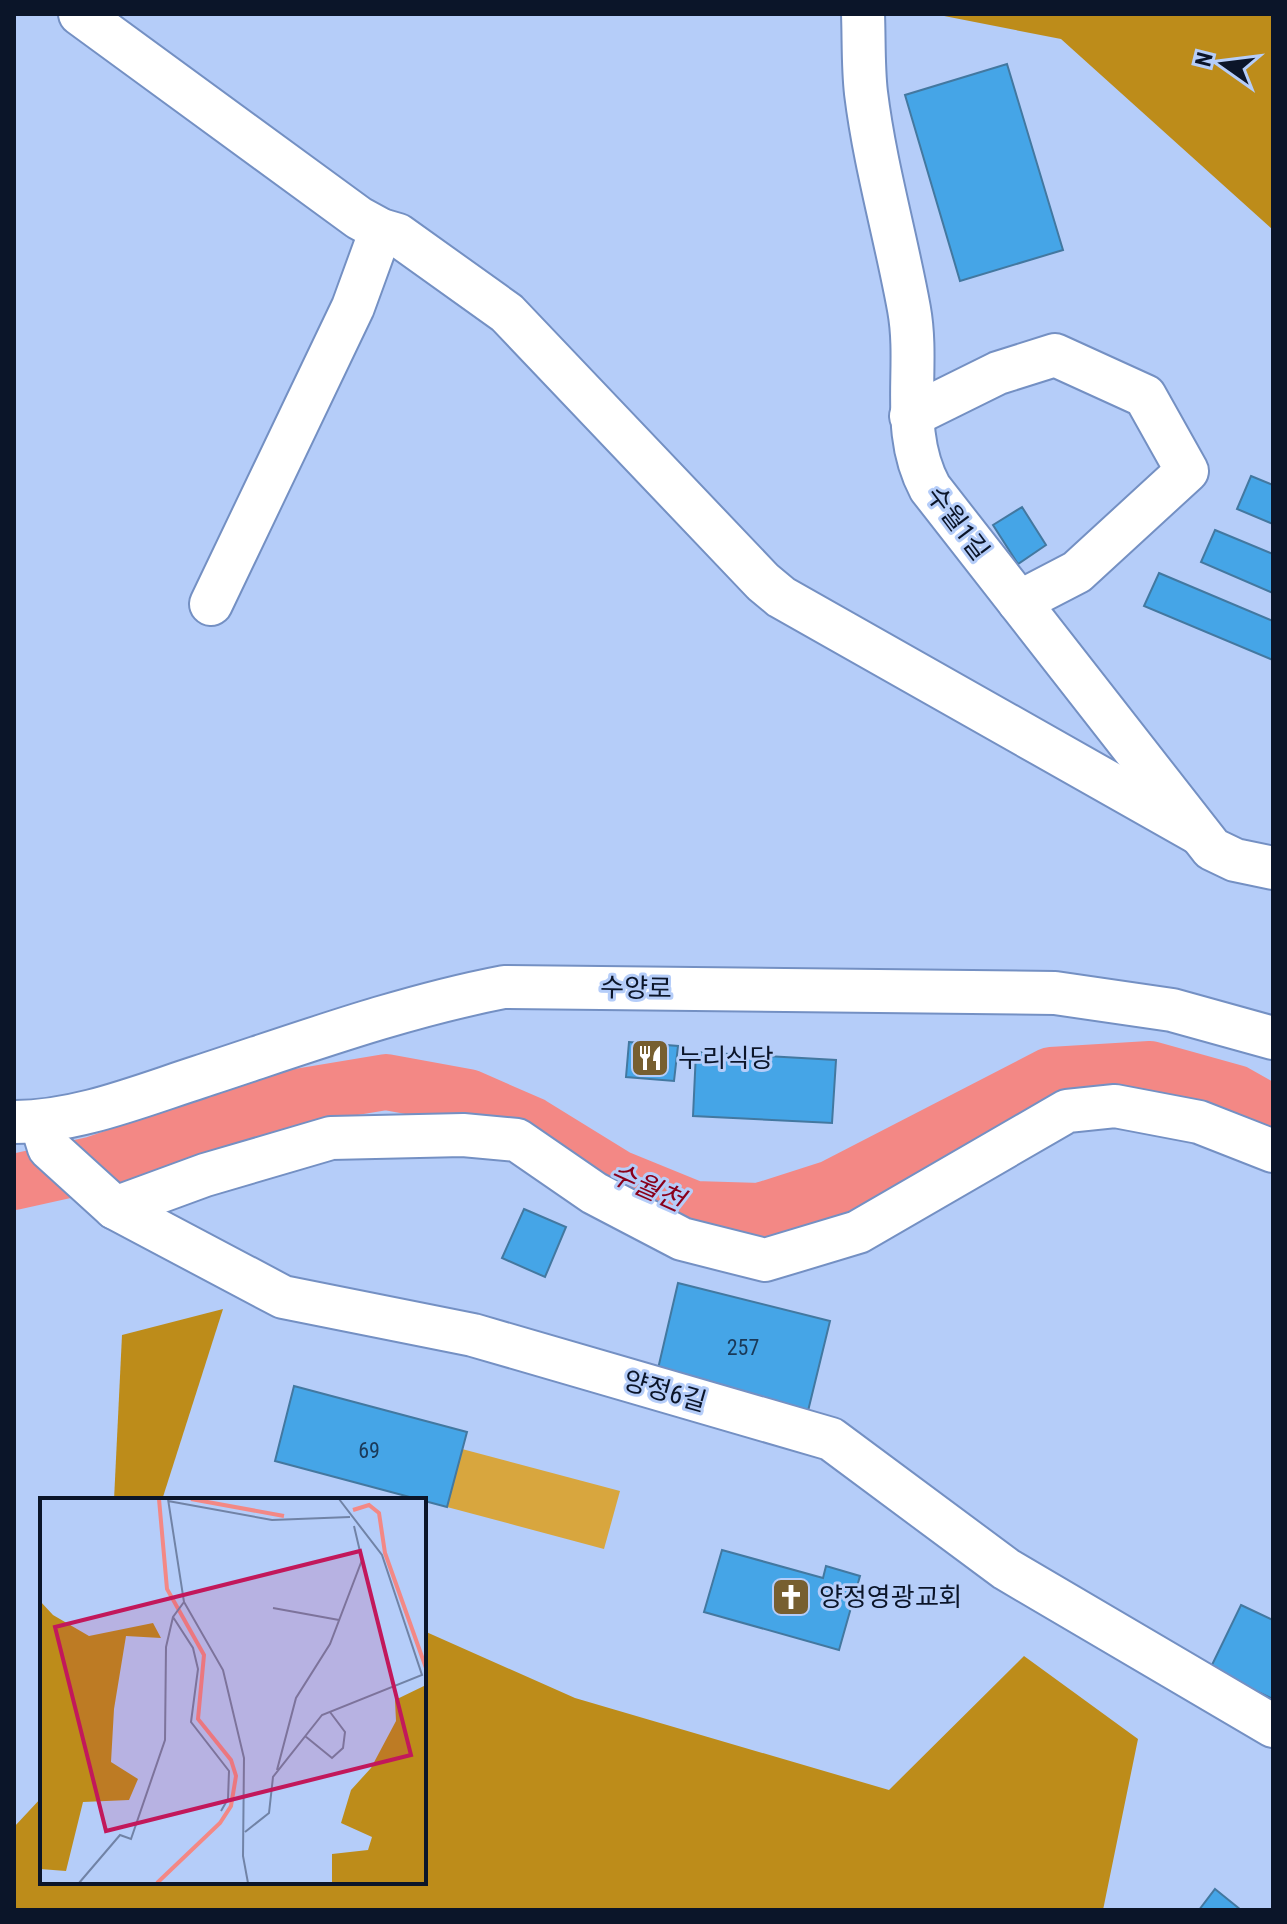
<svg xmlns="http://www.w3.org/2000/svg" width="1287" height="1924" viewBox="0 0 1287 1924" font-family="'Roboto Condensed','Noto Sans KR',sans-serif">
<rect width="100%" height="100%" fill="#b5cdf9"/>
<path fill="#d8a63e" d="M462,1449L620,1491L604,1549L447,1507Z"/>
<g fill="#bd8c1a">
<path d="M934,14H1273V230L1061,39Z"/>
<path d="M223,1309L162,1500H114L122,1335Z"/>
<path d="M424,1631L575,1698L889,1790L1024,1656L1138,1739L1103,1910H14V1827L42,1797V1882H424Z"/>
</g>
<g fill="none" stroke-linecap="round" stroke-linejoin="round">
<path stroke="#f38885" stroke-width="56" d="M14,1182L95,1164L284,1099L386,1082L468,1097L532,1125L618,1178L694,1209L760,1211L832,1188L1051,1075L1150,1069L1236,1093L1273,1114"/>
</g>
<g fill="#45a5e7" stroke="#4378a0" stroke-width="2">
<path d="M1007,64L1063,250L960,281L905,95Z"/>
<path d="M1251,476L1273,485V524L1237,509Z"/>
<path d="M1022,507L1046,545L1018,564L993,525Z"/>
<path d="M1215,530L1273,554V593L1201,562Z"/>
<path d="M1159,573L1273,621V660L1144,606Z"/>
<path d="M629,1042L678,1046L674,1081L626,1077Z"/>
<path d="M696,1052L836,1060L832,1123L693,1116Z"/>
<path d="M524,1209L566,1227L545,1277L502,1258Z"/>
<path d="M678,1283L830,1321L808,1411L657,1373Z"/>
<path d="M294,1386L467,1432L447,1507L275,1461Z"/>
<path d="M722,1550L823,1578L826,1566L860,1576L839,1650L704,1612Z"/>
<path d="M1241,1605L1273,1620V1699L1210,1669Z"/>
<path d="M1215,1889L1241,1910H1199Z"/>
</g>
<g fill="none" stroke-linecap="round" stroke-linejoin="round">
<defs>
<g id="minor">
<path d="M80,14L359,218L381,230L398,235L507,313L763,582L781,597L1198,833"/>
<path d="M863,14C864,40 863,67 866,93C875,166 896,237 909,309C920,370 899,430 930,488L1212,849L1235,860L1273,868"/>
<path d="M911,416L998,373L1055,355L1145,396L1187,471L1077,572L1019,602"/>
<path d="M211,604L353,307L381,230"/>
<path d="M15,1122C77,1122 140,1096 199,1077C300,1044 400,1007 504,987L1055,993L1172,1010L1273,1038"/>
<path d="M41,1122L49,1148L115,1208L283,1297L473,1335L831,1439L1006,1569L1273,1726"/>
<path d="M115,1208L205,1175L331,1138L463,1135L517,1140L594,1193L682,1239L765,1260L858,1232L1067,1111L1115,1106L1199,1122L1273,1151"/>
</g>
</defs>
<use href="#minor" stroke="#7490c3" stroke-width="46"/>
<use href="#minor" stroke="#fff" stroke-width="42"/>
</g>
<defs>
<symbol id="restaurant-square" viewBox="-11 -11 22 22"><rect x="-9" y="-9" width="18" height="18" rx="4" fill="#775f30" stroke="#b5cdf9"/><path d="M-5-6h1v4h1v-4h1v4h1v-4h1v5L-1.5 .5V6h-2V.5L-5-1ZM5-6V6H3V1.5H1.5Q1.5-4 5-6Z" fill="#fff"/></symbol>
<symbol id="church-square" viewBox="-11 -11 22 22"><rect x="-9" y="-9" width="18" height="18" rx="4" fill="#775f30" stroke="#b5cdf9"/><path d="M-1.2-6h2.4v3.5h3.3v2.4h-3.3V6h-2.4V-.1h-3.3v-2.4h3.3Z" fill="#fff"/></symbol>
</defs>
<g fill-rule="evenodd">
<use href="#restaurant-square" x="628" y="1036" width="44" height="44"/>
<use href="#church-square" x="769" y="1575" width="44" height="44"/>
</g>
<g text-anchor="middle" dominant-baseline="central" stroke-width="6" stroke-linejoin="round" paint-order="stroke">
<g font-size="22" fill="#1a3958">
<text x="743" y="1347">257</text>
<text x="369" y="1450">69</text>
</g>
<g font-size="26" fill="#0b1529" stroke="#b5cdf9">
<text transform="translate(958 523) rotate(53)">수월1길</text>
<text transform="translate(636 988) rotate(1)">수양로</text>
<text transform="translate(665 1391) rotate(16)">양정6길</text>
</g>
<g font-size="26" fill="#0b1529" stroke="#b5cdf9" text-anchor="start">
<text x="678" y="1058">누리식당</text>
<text x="819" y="1597">양정영광교회</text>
</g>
<g font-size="28" font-style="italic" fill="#8a001a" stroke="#b5cdf9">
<text transform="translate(647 1187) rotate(24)">수월천</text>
</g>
</g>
<g transform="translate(40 1498)">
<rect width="386" height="386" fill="#b5cdf9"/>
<path d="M0,103L13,117L49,138L113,125L121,140L86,138L74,211L71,264L98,281L89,302L43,304L26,373L0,371ZM386,187V385H292V356L328,352L332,339L301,325L311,292L331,270L356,223L355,202Z" fill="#bd8c1a"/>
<path fill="none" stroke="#f38885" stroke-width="4" d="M151,1L244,18M313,12L329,7L339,15L345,55L386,170M117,385L180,325L191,308L196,278L191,262L158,221L164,157L127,91L119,1"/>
<path fill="none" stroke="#7183a6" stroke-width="2" d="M128,1L144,104L183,172L204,260L203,358L208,385M128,3L232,22L310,19M233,110L299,122M133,119L153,150L158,171L151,224L189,273L188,301L181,313M265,238L292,260L303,250L305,234L290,214M237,272L256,200L290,146L322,62L314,28M205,334L229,315L233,279L282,217L382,177L342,57L299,1M39,385L80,337L91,341L125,242L126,149L133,119L144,104"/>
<path fill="#c2185b" fill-opacity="0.15" stroke="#c2185b" stroke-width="4" d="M320,53L371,257L66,333L15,129Z"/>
<rect width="386" height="386" fill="none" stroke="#0b1529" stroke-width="4"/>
</g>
<rect width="1287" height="1924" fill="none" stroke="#0b1529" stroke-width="32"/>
<g transform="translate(1223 64) rotate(284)" stroke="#b5cdf9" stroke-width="6" paint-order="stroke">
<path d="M0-6L14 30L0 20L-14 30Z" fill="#0b1529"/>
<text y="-12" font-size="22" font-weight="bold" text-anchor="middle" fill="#0b1529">N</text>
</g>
</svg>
